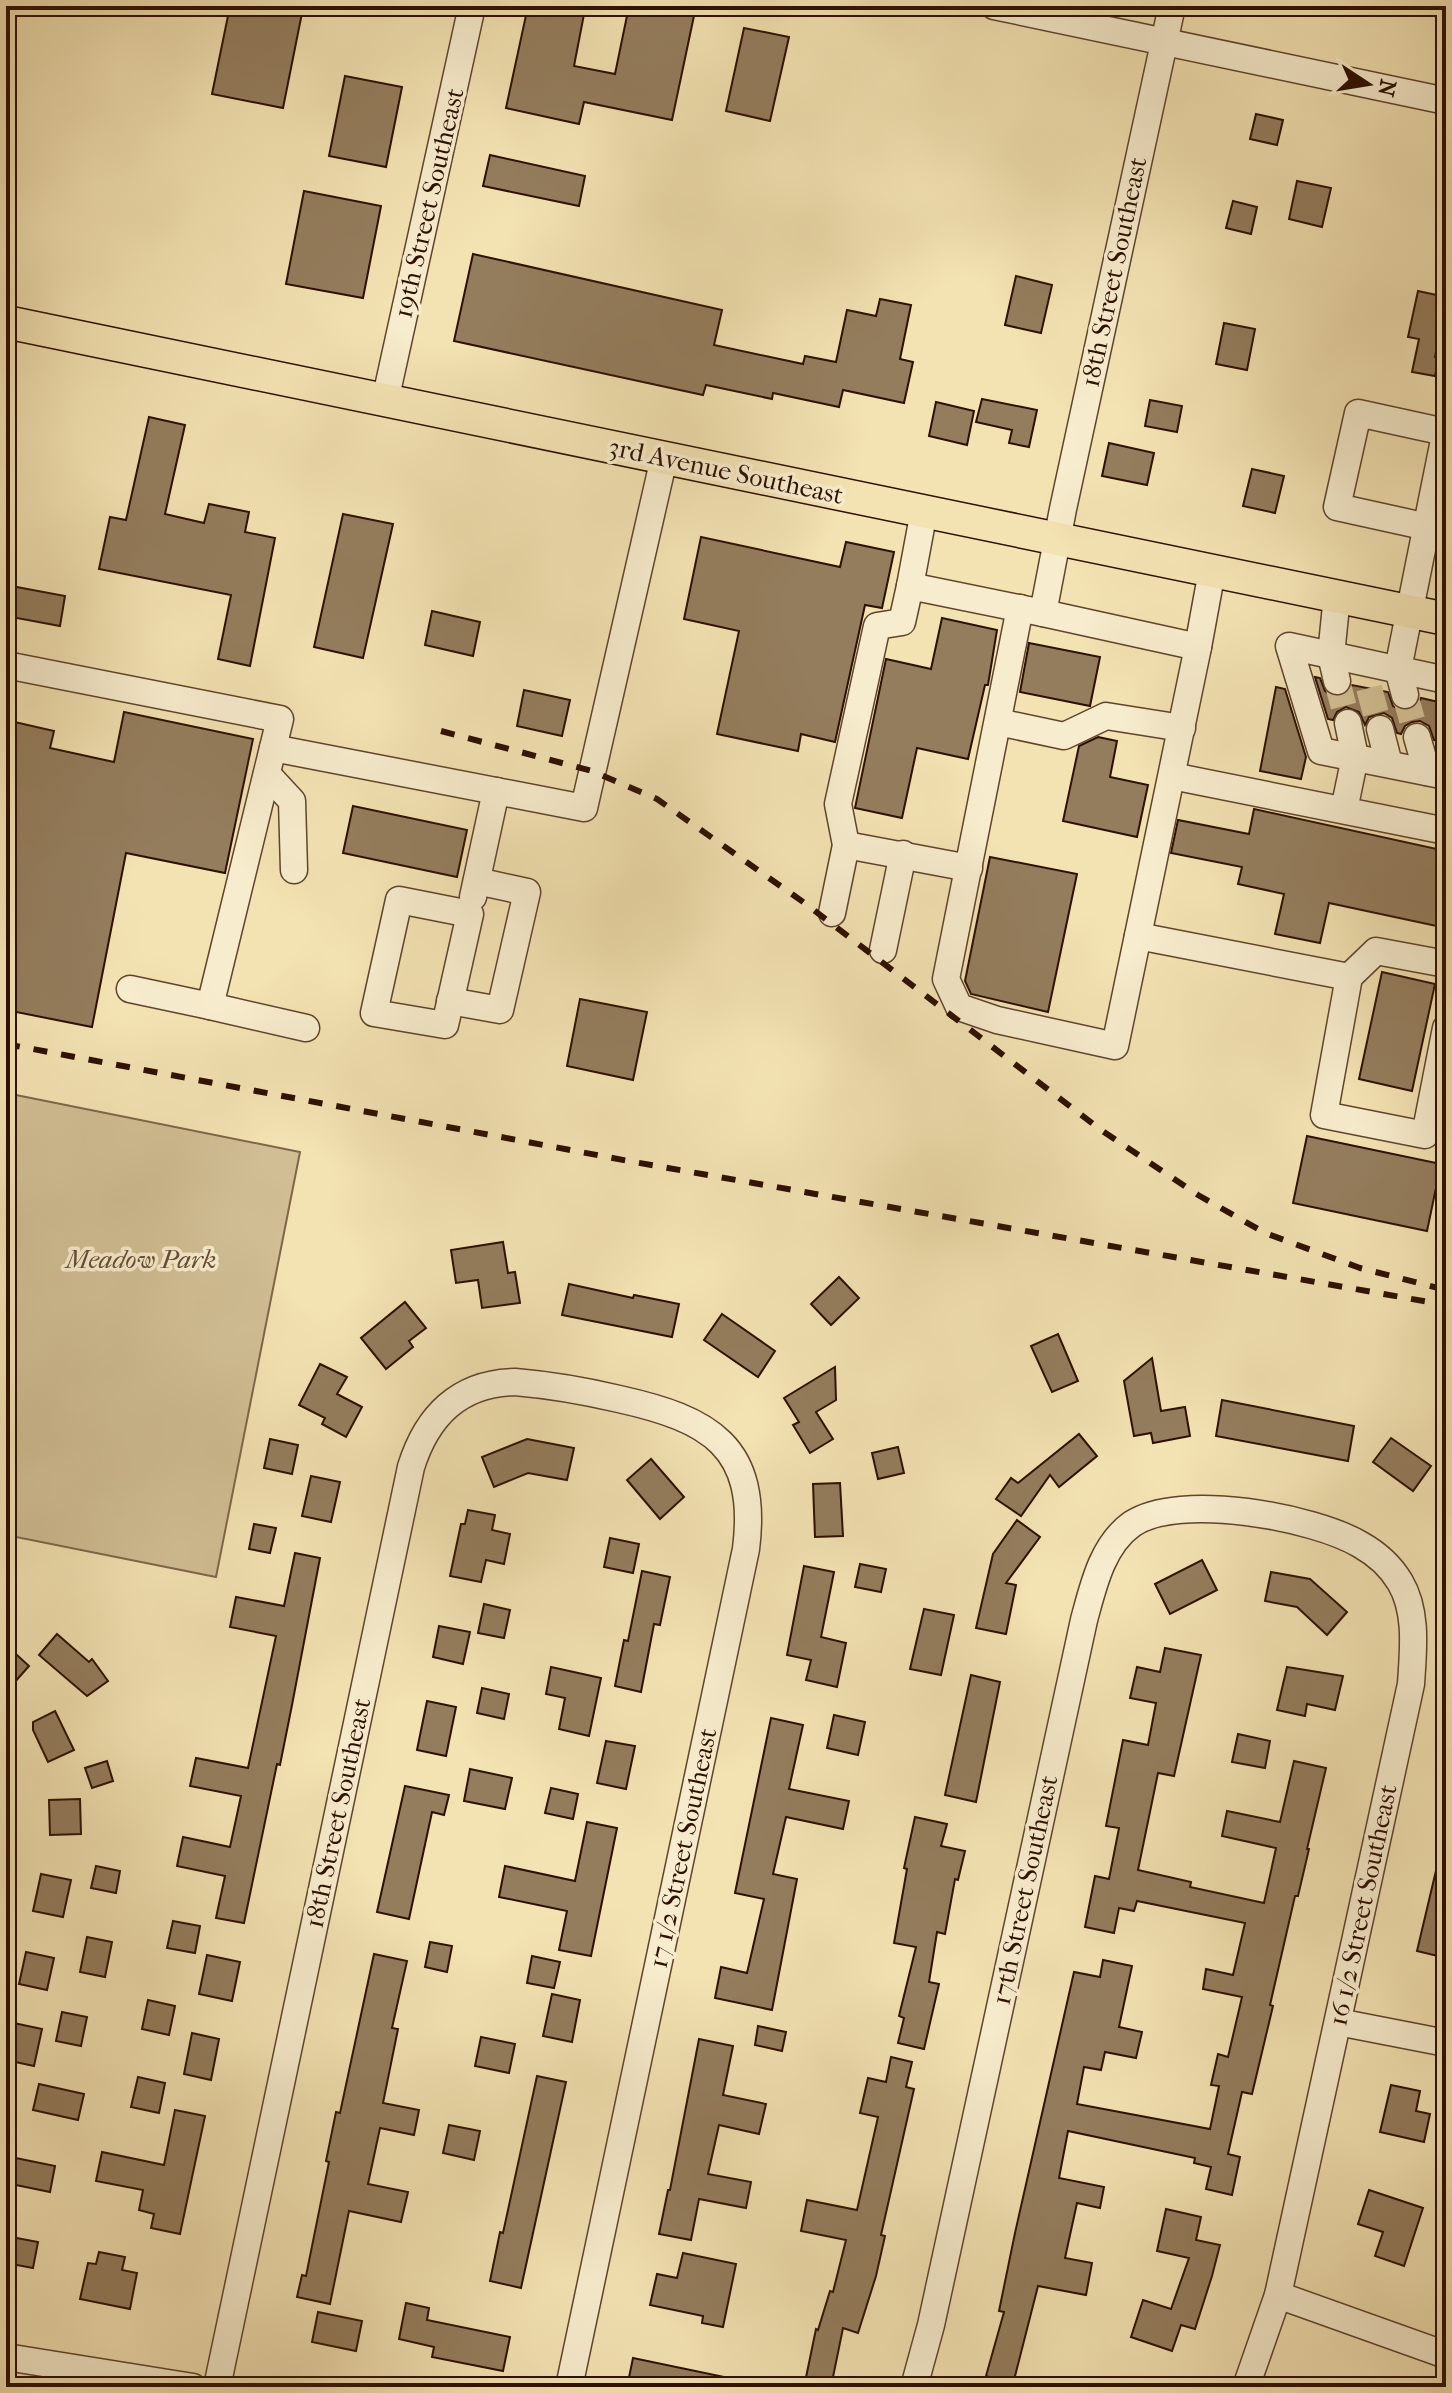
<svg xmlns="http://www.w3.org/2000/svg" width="1452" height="2393" viewBox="0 0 1452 2393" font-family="'IM FELL French Canon',serif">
<rect width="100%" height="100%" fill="#f3e2b2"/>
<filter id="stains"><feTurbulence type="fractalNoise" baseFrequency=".0025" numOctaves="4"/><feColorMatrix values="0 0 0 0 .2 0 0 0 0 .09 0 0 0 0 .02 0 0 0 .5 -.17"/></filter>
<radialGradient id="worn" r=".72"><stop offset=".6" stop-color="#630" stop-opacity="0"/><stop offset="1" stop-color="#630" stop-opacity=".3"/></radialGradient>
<path fill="#d1be94" stroke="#7f664a" stroke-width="2" d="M6,1093L300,1152L216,1577L6,1535Z"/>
<g fill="#947d5d" stroke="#2d0f00" stroke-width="2">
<path d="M230,6H268L302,13L283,108L212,94Z"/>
<path d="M528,6H569L585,9L574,66L615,74L629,6H673L695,11L672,120L584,102L579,124L506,108Z"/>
<path d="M744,28L789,37L770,121L726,111Z"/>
<path d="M345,76L402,87L386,167L329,156Z"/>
<path d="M1256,114L1283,120L1277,145L1250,139Z"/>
<path d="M490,155L585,176L579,206L483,186Z"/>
<path d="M1297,181L1331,188L1322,227L1289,219Z"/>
<path d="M304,191L381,206L363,298L286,284Z"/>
<path d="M1233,201L1257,207L1251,234L1226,228Z"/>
<path d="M473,254L722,310L714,345L803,364L805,356L836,362L847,310L876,316L880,299L911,305L900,359L913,362L904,403L843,390L839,407L773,393L772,399L706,385L703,395L454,341Z"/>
<path d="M1016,276L1052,285L1041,333L1005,325Z"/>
<path d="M1418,291L1446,297L1435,357L1439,358L1435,376L1412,372L1419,339L1408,337Z"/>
<path d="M1224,323L1255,329L1247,370L1216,364Z"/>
<path d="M982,399L1037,410L1029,447L1009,443L1012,430L976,422Z"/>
<path d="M1150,400L1182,406L1177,432L1145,426Z"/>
<path d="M936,402L974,411L967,445L929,436Z"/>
<path d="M149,417L185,425L165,514L204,523L209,504L249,512L245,532L275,538L250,666L218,659L231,595L99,569L110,517L126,520Z"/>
<path d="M1109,443L1154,453L1147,485L1102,476Z"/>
<path d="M1252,469L1284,476L1275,513L1243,506Z"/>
<path d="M343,514L393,524L363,658L314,647Z"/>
<path d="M701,537L840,567L846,542L894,552L882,608L865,605L835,742L801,734L798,751L717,734L739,631L684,619Z"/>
<path d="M6,585L65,596L60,626L6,616Z"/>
<path d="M432,611L480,622L473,656L425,645Z"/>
<path d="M942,618L997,630L988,685H985L968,759L917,748L902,818L855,808L886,659L931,669Z"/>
<path d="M1029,643L1100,657L1090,706L1020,692Z"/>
<path d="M1315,677L1320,678L1325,691L1333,696L1347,693L1352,685L1388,692L1393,706L1402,711L1416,707L1421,698L1443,703L1446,713V742L1434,740L1429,726L1420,721L1412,722L1405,726L1401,734L1397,733L1392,718L1384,713L1369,717L1365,725L1359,712L1346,707L1337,712L1333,720L1328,719Z"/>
<path d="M1276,687L1285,689L1306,757L1301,779L1260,771Z"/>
<path d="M524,690L570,700L562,736L517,726Z"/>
<path d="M124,712L253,739L225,873L126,853L92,1027L6,1010V720L54,731L50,748L114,762Z"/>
<path d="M1098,737L1117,741L1110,777L1148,785L1137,837L1063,821L1079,746Z"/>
<path d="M353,806L467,830L457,877L343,853Z"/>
<path d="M1254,809L1446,851V928L1329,903L1320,943L1275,934L1284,894L1238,884L1242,867L1171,853L1178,820L1249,834Z"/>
<path d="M990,857L1077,874L1048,1012L971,994L965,981Z"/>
<path d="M1382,972L1435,984L1412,1091L1359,1079Z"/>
<path d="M580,999L647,1012L633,1080L567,1066Z"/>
<path d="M1307,1136L1441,1164L1427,1231L1293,1203Z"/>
<path d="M503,1242L508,1273L515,1272L520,1303L482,1308L478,1280L456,1283L451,1250Z"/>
<path d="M839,1277L859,1298L831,1325L811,1304Z"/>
<path d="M569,1284L633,1298L634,1295L679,1304L672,1337L562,1315Z"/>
<path d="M405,1302L426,1328L409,1341L413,1347L386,1369L361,1338Z"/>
<path d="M722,1314L775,1351L758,1377L704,1340Z"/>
<path d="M1058,1334L1078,1381L1052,1392L1031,1346Z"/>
<path d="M1152,1358L1161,1411L1185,1407L1190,1436L1153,1443L1151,1433L1134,1436L1124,1381Z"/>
<path d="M320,1364L347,1377L337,1394L362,1407L346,1437L322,1424L325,1418L299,1405Z"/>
<path d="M835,1367L836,1400L816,1412L833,1439L810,1453L793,1425L799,1422L784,1398Z"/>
<path d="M1222,1400L1354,1426L1348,1461L1216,1436Z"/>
<path d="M1079,1434L1097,1456L1059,1487L1050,1475L1021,1516L996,1499L1011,1478L1018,1483Z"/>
<path d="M1391,1438L1431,1466L1413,1491L1373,1462Z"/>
<path d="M270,1439L298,1445L292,1474L264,1468Z"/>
<path d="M527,1439L574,1448L567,1480L528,1473L494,1487L482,1457Z"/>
<path d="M898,1447L904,1473L878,1479L872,1453Z"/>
<path d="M651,1459L684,1497L660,1519L627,1480Z"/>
<path d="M311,1476L340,1482L331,1522L302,1516Z"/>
<path d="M840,1483L843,1536L815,1537L813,1484Z"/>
<path d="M468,1510L495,1515L492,1530L510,1534L504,1564L486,1560L481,1582L450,1576L461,1524H465Z"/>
<path d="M1017,1520L1040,1537L1006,1583L1016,1585L1006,1634L976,1628L993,1554Z"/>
<path d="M254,1524L276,1528L270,1553L249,1549Z"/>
<path d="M610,1538L639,1544L633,1573L604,1567Z"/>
<path d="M295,1553L320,1558L292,1705L280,1765L277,1764L244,1923L216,1918L225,1876L177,1866L183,1837L230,1847L241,1796L190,1786L196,1758L248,1768L276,1636L230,1627L236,1597L284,1606Z"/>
<path d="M1202,1560L1217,1590L1170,1614L1155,1584Z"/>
<path d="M860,1564L886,1569L881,1592L855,1587Z"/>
<path d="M804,1566L834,1572L821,1637L846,1643L837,1687L806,1680L811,1660L787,1655Z"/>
<path d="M642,1571L670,1577L660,1625L654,1624L641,1692L615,1686L624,1640L628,1641Z"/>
<path d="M1271,1572L1310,1579L1347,1612L1327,1635L1297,1607L1265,1601Z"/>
<path d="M484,1604L510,1610L504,1638L478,1633Z"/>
<path d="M924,1609L954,1615L941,1675L910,1669Z"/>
<path d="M439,1626L470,1632L463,1664L433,1657Z"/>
<path d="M57,1634L89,1662L92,1659L108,1681L87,1696L39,1655Z"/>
<path d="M6,1645L29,1666L6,1692Z"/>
<path d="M1165,1648L1201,1655L1174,1776L1158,1773L1138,1870L1191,1882L1190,1887L1264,1903L1276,1848L1222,1836L1227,1811L1280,1822L1294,1761L1326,1768L1307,1849H1309L1298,1896H1295L1270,2005L1273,2006L1252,2094L1242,2092L1228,2154L1240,2157L1232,2195L1206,2189L1211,2167L1194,2163L1195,2158L1068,2131L1059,2178L1104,2187L1100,2208L1077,2203L1065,2258L1092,2263L1086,2295L1038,2286L1013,2384L986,2376L1004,2312L999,2311L1015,2233L1074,1972L1100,1977L1103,1960L1132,1966L1119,2027L1142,2032L1136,2058L1105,2052L1101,2070L1084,2067L1077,2104L1210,2129L1219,2086L1211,2085L1218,2054L1228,2057L1242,1997L1203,1989L1206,1969L1233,1975L1245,1923L1137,1901L1134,1911L1119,1908L1114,1933L1085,1927L1095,1876L1109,1879L1119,1828L1106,1826L1123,1740L1148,1745L1156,1703L1130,1698L1137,1667L1160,1672Z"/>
<path d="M551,1667L601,1678L589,1736L559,1729L565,1698L546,1694Z"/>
<path d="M1287,1667L1343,1676L1335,1710L1307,1704L1305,1716L1277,1710Z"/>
<path d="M971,1675L1000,1682L976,1802L945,1795Z"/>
<path d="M482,1688L509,1694L504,1719L477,1713Z"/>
<path d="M427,1701L456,1707L446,1756L417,1750Z"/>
<path d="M55,1711L74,1750L48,1762L33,1730V1722Z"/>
<path d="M834,1715L865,1722L858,1755L827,1748Z"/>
<path d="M771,1718L803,1725L789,1789L849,1801L843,1829L786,1817L773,1874L797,1879L772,2010L715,1998L721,1967L747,1973L764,1899L735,1893Z"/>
<path d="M1238,1734L1270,1741L1265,1768L1232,1762Z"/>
<path d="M606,1741L635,1746L626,1789L597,1783Z"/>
<path d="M107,1761L113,1781L92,1788L85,1768Z"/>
<path d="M470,1769L512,1778L505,1809L464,1801Z"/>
<path d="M405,1786L449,1795L444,1815L432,1812L409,1919L377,1912Z"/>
<path d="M551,1788L578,1794L573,1819L545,1813Z"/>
<path d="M80,1799L81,1834L50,1835L49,1800Z"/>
<path d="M915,1817L947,1824L941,1846L965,1851L958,1880L955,1879L945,1934L937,1932L929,1982L939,1984L924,2049L898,2043L904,2018L899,2016L916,1947L894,1943L907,1869L904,1868Z"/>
<path d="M587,1822L617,1828L591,1956L559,1950L567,1911L499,1897L505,1866L575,1881Z"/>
<path d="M1438,1862L1446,1863V1958L1417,1951Z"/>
<path d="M96,1866L120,1871L116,1893L91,1888Z"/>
<path d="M41,1874L71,1880L63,1917L33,1911Z"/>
<path d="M173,1921L200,1926L195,1953L167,1948Z"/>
<path d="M87,1937L112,1942L105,1977L80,1972Z"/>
<path d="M430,1942L452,1946L447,1972L425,1967Z"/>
<path d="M26,1952L54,1958L47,1990L19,1984Z"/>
<path d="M374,1954L407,1961L392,2028L398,2029L383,2103L419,2110L414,2135L380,2128L368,2184L408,2192L401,2222L349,2211L330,2304L297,2297L302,2275L306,2276L329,2162L326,2161L336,2112L340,2113Z"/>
<path d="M207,1955L240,1962L232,2001L199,1994Z"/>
<path d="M532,1956L560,1962L554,1988L527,1983Z"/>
<path d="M552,1994L580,2000L572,2042L543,2036Z"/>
<path d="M148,2000L175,2006L169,2035L142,2029Z"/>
<path d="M62,2012L87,2017L81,2046L56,2041Z"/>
<path d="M9,2022L42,2029L34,2066L6,2060Z"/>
<path d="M758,2026L786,2032L782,2051L755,2045Z"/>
<path d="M192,2033L219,2039L211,2080L184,2074Z"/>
<path d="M481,2037L515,2044L509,2073L475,2066Z"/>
<path d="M699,2039L733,2046L723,2095L766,2104L759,2134L719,2125L708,2174L751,2182L746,2208L699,2199L691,2240L659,2234L668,2190H670Z"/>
<path d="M891,2057L912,2062L906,2087L914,2089L881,2235L885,2236L876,2276L858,2333L843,2328L831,2387H804L816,2329L818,2330L830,2291L833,2292L846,2240L801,2231L807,2200L857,2210L878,2117L860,2113L868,2078L886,2082Z"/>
<path d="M537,2076L566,2082L521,2288L490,2281L500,2232L503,2233Z"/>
<path d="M138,2077L165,2083L159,2113L131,2107Z"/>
<path d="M39,2084L84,2094L78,2120L33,2110Z"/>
<path d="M1391,2085L1420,2091L1416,2111L1430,2114L1424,2142L1380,2132Z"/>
<path d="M175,2110L205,2116L180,2234L151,2228L154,2214L139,2210L143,2190L96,2181L102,2152L164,2165Z"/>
<path d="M449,2125L480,2131L474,2160L443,2153Z"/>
<path d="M6,2156L55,2166L50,2192L6,2183Z"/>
<path d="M1369,2190L1423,2208L1404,2266L1375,2256L1383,2232L1358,2224Z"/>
<path d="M1166,2209L1201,2217L1196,2240L1220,2245L1212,2276L1195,2329L1181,2325L1172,2351L1131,2337L1143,2300L1171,2309L1189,2258L1157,2251Z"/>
<path d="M6,2236L38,2242L33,2268L6,2263Z"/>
<path d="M99,2252L125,2257L122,2270L137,2273L130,2309L80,2299L88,2263L96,2264Z"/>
<path d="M683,2253L736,2264L723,2327L702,2323L703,2316L650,2305L657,2274L677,2278Z"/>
<path d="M406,2303L429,2308L427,2320L510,2337L503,2371L432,2357L434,2347L399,2339Z"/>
<path d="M318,2312L362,2321L356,2351L312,2342Z"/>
<path d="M633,2358L729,2378L728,2387H627Z"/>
</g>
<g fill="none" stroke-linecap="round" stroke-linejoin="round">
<g stroke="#d5c297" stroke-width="26" stroke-dasharray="26 13" stroke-linecap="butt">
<path d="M1337,681L1348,723"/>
<path d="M1369,688L1380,729"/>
<path d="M1405,695L1417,737"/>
</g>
<defs>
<g id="minor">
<path d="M994,6L1446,101"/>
<path d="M385,401L472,6"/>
<path d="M1445,432L1358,413L1337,507L1446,531"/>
<path d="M910,586L924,511"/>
<path d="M1020,608L946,979L959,1007L997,1020L1115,1046L1198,647L1043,613"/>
<path d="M1198,647L1212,571"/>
<path d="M6,665L280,719L210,1006L306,1028"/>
<path d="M1446,680L1289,646L1321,751L1446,776"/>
<path d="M1337,681L1331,655L1337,596"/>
<path d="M1405,695L1398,669L1446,430"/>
<path d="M998,722L1064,736L1106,716L1182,728"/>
<path d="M1380,729L1389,764"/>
<path d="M1417,737L1427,772"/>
<path d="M273,748L584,808L664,458"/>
<path d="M267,774L292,801L294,870"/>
<path d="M1172,776L1446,831"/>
<path d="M1344,810L1355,757L1348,723"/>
<path d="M846,845L969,868"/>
<path d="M473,897L496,791"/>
<path d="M399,900L470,914L445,1025L374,1013Z"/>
<path d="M832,913L846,845L838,804L877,626L902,622L910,586L1043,613L1063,509L1172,6"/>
<path d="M1138,936L1349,977"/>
<path d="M883,950L903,854"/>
<path d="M1446,964L1376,951L1349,977L1324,1115L1425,1135L1446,1028"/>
<path d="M130,989L210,1006"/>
<path d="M450,1001L500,1010L527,892L477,881"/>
<path d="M1338,2022L1446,2043"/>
<path d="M1278,2295L1446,2355"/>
<path d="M6,2357L193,2387"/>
<path d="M217,2387L411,1467C427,1416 459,1383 515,1382C550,1385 585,1391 619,1399C709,1419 759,1446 746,1549L569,2387"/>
<path d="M914,2387L931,2325L1084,1620C1093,1587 1102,1545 1132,1524C1179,1492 1315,1517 1361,1545C1377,1554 1391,1567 1400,1582C1418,1612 1413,1651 1411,1684L1278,2295L1246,2387"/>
</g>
<path id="major" d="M6,322L1446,619"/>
</defs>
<use href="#minor" stroke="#5e442c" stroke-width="29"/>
<use href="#major" stroke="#2d0f00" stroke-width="35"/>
<use href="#minor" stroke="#f7eccd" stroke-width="26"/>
<use href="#major" stroke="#f3e2b2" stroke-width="32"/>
<g stroke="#2d0f00" stroke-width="6" stroke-dasharray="14 14" stroke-linecap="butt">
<path d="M441,731L592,771L657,799L806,904L1101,1130L1198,1195L1265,1233L1360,1268L1446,1290"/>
<path d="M6,1044L634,1162L1446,1305"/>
</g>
</g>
<g text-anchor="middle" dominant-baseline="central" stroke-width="7" stroke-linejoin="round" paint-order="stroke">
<g font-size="26" fill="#2d0f00" stroke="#f7eccd">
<text transform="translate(429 203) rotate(-77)">19th Street Southeast</text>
<text transform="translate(1114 272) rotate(-78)">18th Street Southeast</text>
<text transform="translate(726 471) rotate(12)">3rd Avenue Southeast</text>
<text transform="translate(338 1813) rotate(-78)">18th Street Southeast</text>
<text transform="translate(683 1848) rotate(-78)">17 1/2 Street Southeast</text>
<text transform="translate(1025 1890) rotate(-78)">17th Street Southeast</text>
<text transform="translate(1363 1905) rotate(-78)">16 1/2 Street Southeast</text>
</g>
<g font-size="26" font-style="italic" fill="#664c34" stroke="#f7eccd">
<text x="141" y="1259">Meadow Park</text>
</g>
</g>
<rect width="1452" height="2393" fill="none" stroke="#f3e2b2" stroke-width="32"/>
<rect x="8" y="8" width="1436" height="2377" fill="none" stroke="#2d0f00" stroke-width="4"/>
<rect x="16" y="16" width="1420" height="2361" fill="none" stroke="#2d0f00" stroke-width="2"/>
<g transform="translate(1368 84) rotate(102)" stroke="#f7eccd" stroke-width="6" paint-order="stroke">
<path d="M0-6L14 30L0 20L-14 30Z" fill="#2d0f00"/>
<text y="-12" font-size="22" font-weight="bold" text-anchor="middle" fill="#2d0f00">N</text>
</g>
<rect width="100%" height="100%" filter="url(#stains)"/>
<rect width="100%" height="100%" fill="url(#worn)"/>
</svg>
